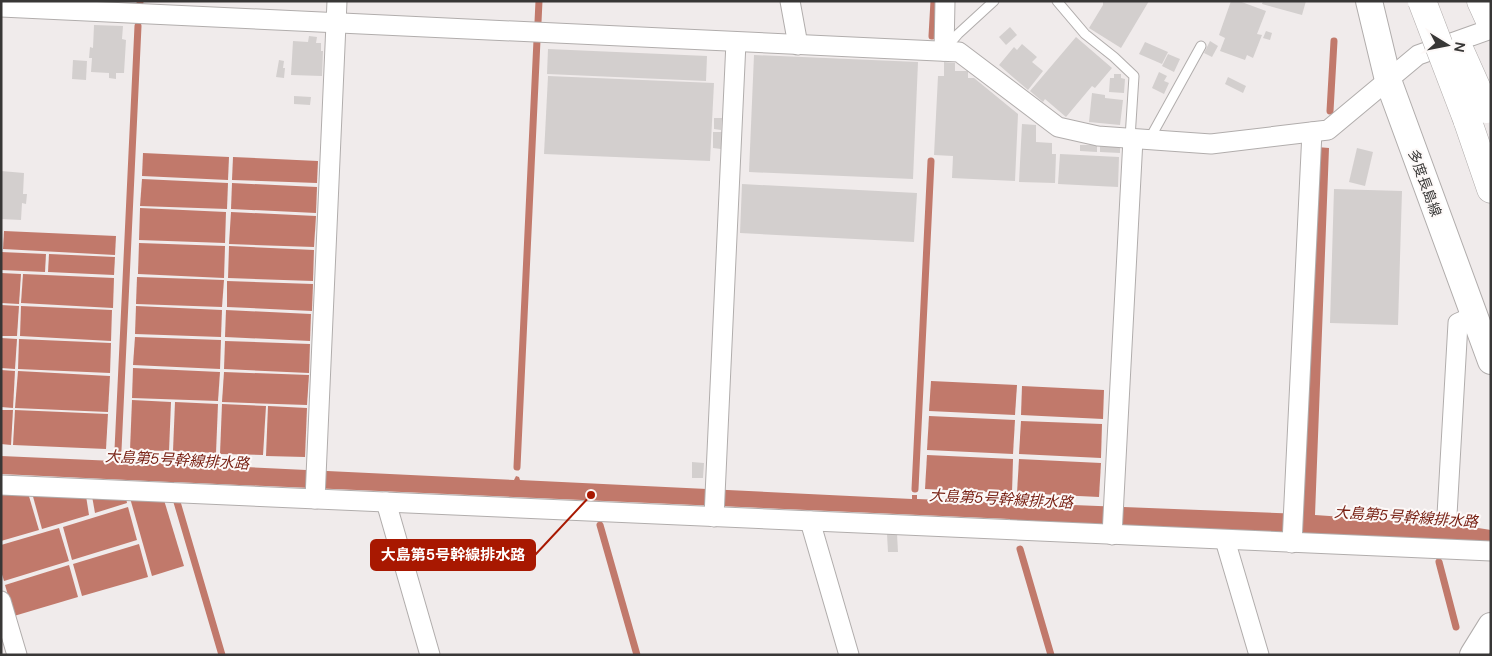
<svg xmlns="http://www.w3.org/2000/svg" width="1492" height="656" viewBox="0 0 1492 656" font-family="'DM Sans','Noto Sans JP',sans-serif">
<rect width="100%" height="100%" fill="#f0ebeb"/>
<g fill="#c1796b">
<path d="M1317,147L1329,148L1315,515L1459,525L1491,530V542H1457L1016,520L1015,522L1010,521V519L174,482V485H170V482L1,474V456L115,461V457H120L121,461L514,480L516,476L519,477L520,480L912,499V495H917V499L1302,514Z"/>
<path d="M143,153L229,157L228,180L142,176Z"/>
<path d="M233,157L318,161L317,183L232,180Z"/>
<path d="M142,179L228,183L227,209L140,206Z"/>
<path d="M232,183L317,187L316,213L231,209Z"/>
<path d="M140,208L226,212L225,243L139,240Z"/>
<path d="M231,212L316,216L314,247L229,244Z"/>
<path d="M4,231L116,236L115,255L3,249Z"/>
<path d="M139,243L225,246L224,278L138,274Z"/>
<path d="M229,246L314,250L313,281L228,278Z"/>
<path d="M1,252L46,254L45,272L1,270Z"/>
<path d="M49,254L115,257L114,275L48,272Z"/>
<path d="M1,273L21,274L19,304L1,303Z"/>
<path d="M23,274L114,278L113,308L21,303Z"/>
<path d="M137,277L224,280L222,307L136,304Z"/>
<path d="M227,281L313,284L312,311L227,307Z"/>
<path d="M1,305L19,306L17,336H1Z"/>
<path d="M21,306L112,310L111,341L20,336Z"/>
<path d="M136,306L222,310L221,337L135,334Z"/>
<path d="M226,310L311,314L310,341L225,337Z"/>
<path d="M135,337L221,340L220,369L133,365Z"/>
<path d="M1,338L17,339L15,369L1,368Z"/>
<path d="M19,339L111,343L110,373L18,369Z"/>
<path d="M225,341L310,344L309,373L224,369Z"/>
<path d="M133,368L220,372L218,401L132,398Z"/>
<path d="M1,370L15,371L13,408L1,407Z"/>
<path d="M18,371L110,376L108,412L15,408Z"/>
<path d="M224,372L309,375L307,405L222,402Z"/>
<path d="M931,381L1017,385L1015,415L929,411Z"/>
<path d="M1022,386L1104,390L1103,419L1021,415Z"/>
<path d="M132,400L171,402L169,451L130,450Z"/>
<path d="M175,402L218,404L216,453L173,451Z"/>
<path d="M222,404L266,406L263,455L220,454Z"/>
<path d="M268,406L307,408L305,457L266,456Z"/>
<path d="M1,410H13L11,445L1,444Z"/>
<path d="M15,410L108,414L106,449L13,445Z"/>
<path d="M929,416L1015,420L1013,454L927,450Z"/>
<path d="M1021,421L1102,424L1101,458L1019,454Z"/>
<path d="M927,455L1013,459L1012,493L925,489Z"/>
<path d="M1019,459L1101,463L1099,497L1017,493Z"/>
<path d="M1,492L28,493L39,530L1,541Z"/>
<path d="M32,493L86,496L89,515L42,529Z"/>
<path d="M92,496L126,498L127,503L95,513Z"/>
<path d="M130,498L164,500L184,566L152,576Z"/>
<path d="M128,507L137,540L72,560L63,527Z"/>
<path d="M59,528L69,561L4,581L1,571V545Z"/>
<path d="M139,544L148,577L82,596L73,564Z"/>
<path d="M69,565L78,597L14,616L5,585Z"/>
</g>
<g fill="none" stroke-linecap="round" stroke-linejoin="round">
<g stroke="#c1796b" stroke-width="7">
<path d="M140,2V1"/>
<path d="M538,22L539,1"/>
<path d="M932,36L934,1"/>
<path d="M1330,111L1334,41"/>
<path d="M118,450L138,26"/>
<path d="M517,467L537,40"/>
<path d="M915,489L931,161"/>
<path d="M177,502L222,655"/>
<path d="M600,525L637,655"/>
<path d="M1020,549L1051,655"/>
<path d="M1439,562L1456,627"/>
</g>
</g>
<g fill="#d3cfce">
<path d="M1103,1H1149L1121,48L1089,28L1103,5Z"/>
<path d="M1231,1H1239L1266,11L1257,34L1262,35L1253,58L1247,55L1245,60L1220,51L1225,38L1219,35Z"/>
<path d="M1263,1H1306L1302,15L1262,4Z"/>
<path d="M94,25L123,26L122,39L126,40L124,73H116V79L109,78V73L91,72L92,58H89L90,47L93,48Z"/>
<path d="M1010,27L1017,35L1006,45L999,37Z"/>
<path d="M1266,31L1272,33L1270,40L1263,38Z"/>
<path d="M309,36L317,37L316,43H321V51H323L322,76L291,75L293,41L308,42Z"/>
<path d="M1076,37L1112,68L1095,88L1092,86L1066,117L1045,99L1043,102L1030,91Z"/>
<path d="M1210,41L1218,46L1212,57L1204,53Z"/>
<path d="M1145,42L1168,52L1162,64L1139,54Z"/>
<path d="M1022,44L1037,57L1032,62L1043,71L1028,90L999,65L1014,47L1017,50Z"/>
<path d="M548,49L707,56L706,81L547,74Z"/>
<path d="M1168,54L1180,59L1174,72L1162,66Z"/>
<path d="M754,55L918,62L913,179L749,172Z"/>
<path d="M73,60L87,61L86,80L72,79Z"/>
<path d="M279,60L284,61L283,68H285L284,78L276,77Z"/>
<path d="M944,62L955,63V71H968V78H974L1018,114L1015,181L952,178L953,156L934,155L938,76H944Z"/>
<path d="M1159,72L1167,76L1164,81L1169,83L1164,94L1152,88Z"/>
<path d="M1114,74H1121V78L1125,79L1124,93L1109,92L1110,78H1114Z"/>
<path d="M548,76L714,83L710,161L544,154Z"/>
<path d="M1228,77L1246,86L1243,93L1225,84Z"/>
<path d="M1092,93L1105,95V98L1123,100L1120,125L1089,122Z"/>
<path d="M294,96L311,97L310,105L294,104Z"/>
<path d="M714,118H722L721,130L714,129Z"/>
<path d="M1022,124L1036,125V142L1052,143V154H1056L1055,183L1019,182Z"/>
<path d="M713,132H722L721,149L713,148Z"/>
<path d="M1080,145H1097V152L1080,151Z"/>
<path d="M1100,145L1120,146V153L1100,152Z"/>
<path d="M1357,148L1373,152L1365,186L1349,182Z"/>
<path d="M1060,154L1119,157L1118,187L1058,184Z"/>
<path d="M1,171L24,173L23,194H27L26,204L22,203L21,220L1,219Z"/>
<path d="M742,184L917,193L914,242L740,233Z"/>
<path d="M1334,189L1402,191L1398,325L1330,323Z"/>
<path d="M692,462L704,463L703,478H692Z"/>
<path d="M887,534H897L898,552H888Z"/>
</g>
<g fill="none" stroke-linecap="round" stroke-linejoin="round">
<defs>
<g id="lane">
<path d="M1057,1L1085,34L1114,57L1134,76L1130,138"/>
<path d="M946,48L958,34L994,1"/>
<path d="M1149,140L1201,46"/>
</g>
<g id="street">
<path d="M790,1L798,45"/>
<path d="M1,7L959,52L1058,127L1098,136L1211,144L1328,130L1418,55L1491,29"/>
<path d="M944,51L945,1"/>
<path d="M1,485L1491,551"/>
<path d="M315,499L337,1"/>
<path d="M386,502L430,655"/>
<path d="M1447,515L1458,323L1474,316"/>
<path d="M714,517L736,42"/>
<path d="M810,521L849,655"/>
<path d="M1112,535L1133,139"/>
<path d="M1225,540L1259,655"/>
<path d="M1292,543L1312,132"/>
<path d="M1,601L17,655"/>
</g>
<g id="secondary">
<path d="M1369,1L1388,80L1491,361"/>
<path d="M1473,655L1491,626"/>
</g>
<g id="highway">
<path d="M1481,1L1491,23"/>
<path d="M1467,119L1491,189"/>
</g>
</defs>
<use href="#lane" stroke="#b1adac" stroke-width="11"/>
<use href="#street" stroke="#b1adac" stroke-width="21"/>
<use href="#secondary" stroke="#b1adac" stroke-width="28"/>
<use href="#highway" stroke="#b1adac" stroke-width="29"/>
<use href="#lane" stroke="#fff" stroke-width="9"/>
<use href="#street" stroke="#fff" stroke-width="19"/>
<use href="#secondary" stroke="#fff" stroke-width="26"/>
<use href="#highway" stroke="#fff" stroke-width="28"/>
<defs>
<g id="highway-bridge">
<path d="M1422,1L1467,119"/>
<path d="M1460,51L1486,109"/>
</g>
</defs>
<use href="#highway-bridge" stroke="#b1adac" stroke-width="29" stroke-linecap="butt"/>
<use href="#highway-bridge" stroke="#fff" stroke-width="28"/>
</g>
<g text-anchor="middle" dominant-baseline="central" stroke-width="4" stroke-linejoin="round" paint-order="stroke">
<g font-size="14" fill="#383736" stroke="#fdf9f8">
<text transform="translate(1425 183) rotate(70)">多度長島線</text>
</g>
<g font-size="15" font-style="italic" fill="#771f12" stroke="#fdf9f8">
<text transform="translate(177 460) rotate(3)">大島第5号幹線排水路</text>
<text transform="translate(1001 499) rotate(3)">大島第5号幹線排水路</text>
<text transform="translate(1406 517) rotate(4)">大島第5号幹線排水路</text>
</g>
</g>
<path fill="none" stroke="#a81801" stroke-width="2" d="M591 495L535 555"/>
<circle fill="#a81801" stroke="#fdf9f8" stroke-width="2" cx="591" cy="495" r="5"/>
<rect fill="#a81801" stroke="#a81801" stroke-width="2" x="371" y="540" width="164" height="30" rx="5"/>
<g font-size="15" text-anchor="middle" font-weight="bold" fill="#fff">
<text x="453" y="560">大島第5号幹線排水路</text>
</g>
<rect width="1492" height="656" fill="none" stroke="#383736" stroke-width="5"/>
<g transform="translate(1447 45) rotate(100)" stroke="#fdf9f8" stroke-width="4" paint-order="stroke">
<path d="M0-4L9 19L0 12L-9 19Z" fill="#383736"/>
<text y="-8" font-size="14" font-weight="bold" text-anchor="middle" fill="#383736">N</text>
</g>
</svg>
